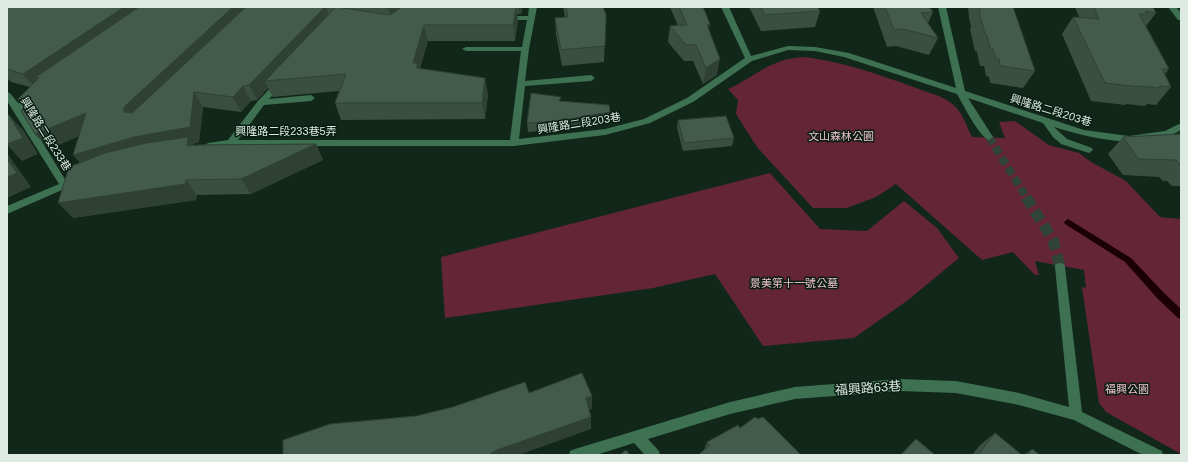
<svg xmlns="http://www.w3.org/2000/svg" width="1188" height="462" viewBox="0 0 1188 462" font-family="Arial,'Noto Sans TC',sans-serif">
<rect width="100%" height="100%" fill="#11271a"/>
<g fill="#642538">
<path d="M803,57C850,62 895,81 939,96C961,106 962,116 972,137L1005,138L999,122L1015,121L1049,145L1079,153L1091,162L1126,181L1160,217L1181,219V454L1106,412L1099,403L1082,287L1086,288L1084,270L1035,261L1039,275H1035L1013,252L982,260L896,184L876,197L847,208H813L757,147L736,114L738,100L728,89C758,75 768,60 803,57Z"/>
<path d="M770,173L820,229L867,231L904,201L937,228L959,258L908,300L854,338L763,346L715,274L653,288L445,318L441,257Z"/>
</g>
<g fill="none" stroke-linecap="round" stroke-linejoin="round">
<path fill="#1b0006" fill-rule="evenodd" d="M1068,219L1131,258L1164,293L1181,309V319L1178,318L1158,299L1125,262L1065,224L1064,222Z"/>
<path stroke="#304438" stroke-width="8" stroke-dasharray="8 4" stroke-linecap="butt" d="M989,137L1027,198"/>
<path stroke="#304438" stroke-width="11" stroke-dasharray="11 5.5" stroke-linecap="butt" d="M1026,197L1053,240L1060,267"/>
<g fill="#3e7152" fill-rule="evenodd">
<path d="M529,7H537L529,49L525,81L591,75L595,78L591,81L525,86L519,139L605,129L644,119L687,98L745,58L721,7H729L751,56L788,46L815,47L849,53L956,88L938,7H946L965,91L1084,130L1129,136L1165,131L1181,123V130C1144,151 1092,139 1054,127L1067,139L1092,148L1093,150L1089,153L1061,144L1053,137L1043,123L968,98L993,137L989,140C979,137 963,104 957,94L844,57L815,51L788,50L752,61L693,102L650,123L605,135L514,146H231L208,149L204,146L208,143L228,140L258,101L277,81L280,80L284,83L269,99L311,95L315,98L311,101L264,105L238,140H510L521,51H466L462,49L466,47H522L527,20H505L501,18L505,16H528Z"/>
<path d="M1168,7H1176L1181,13V20H1178Z"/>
<path d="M7,92L10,93L18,103L29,96H35L36,98L35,100L22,109L66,181L75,178L80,181L78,183L7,214V206L59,184L7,101Z"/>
<path d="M1060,263L1064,264L1065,267L1082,412L1162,451L1163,455H1143L1074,420L1019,405L956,393L899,391L795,399L730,414L648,439L659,451L660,455H645L634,443L596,455H569L570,451L575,449L730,402L795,387L899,379L956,381L1019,393L1069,407L1055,267L1056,264Z"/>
</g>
</g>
<g fill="#3a4e41">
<path d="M7,7H344L343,8H344V7H522V13L517,14L518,21L515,41H428L420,68L488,94L485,119L341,120L335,103L339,91L273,97L268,88L257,100L251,101L241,112L203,107L199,142L193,144L194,145L316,144L323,160L251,194L197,195L196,200L73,218L80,162L79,136L49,149L25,109L30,87L11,82L7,78Z"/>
<path d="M563,7H603L606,15L604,62L562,66L556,34L555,18L565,17Z"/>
<path d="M670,7H703L709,30L717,75L703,84L693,61H684L668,42L670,26H678Z"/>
<path d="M749,7H817L820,11L815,27L761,31Z"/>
<path d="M873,7H929L933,12L928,23L938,38L929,55L896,46L887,47Z"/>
<path d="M968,7H1013L1035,71L1023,88L990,83L989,77L986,76L984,66H980L977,52L975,51L970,29L971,26L969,18Z"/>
<path d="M1075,7H1153L1156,13L1146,26L1169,69L1165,74L1171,87L1156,105L1147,104L1145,106L1126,104L1125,105L1091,101L1062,34L1073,17H1079Z"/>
<path d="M561,102L610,120L559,130L528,132L527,123Z"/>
<path d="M678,120L734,138L732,146L683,151L677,128Z"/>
<path d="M1181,134V186H1172L1167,181H1163L1159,177L1123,175L1108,154L1123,137Z"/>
<path d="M740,428L704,450L707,442Z"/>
<path d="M995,433L1022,455H972L980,445Z"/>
<path d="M916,439L935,455H900Z"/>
<path d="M1032,449L1040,455H1024Z"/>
</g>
<g fill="#2f4035">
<path d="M124,7H155L36,77L42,85L36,89L23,74Z"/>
<path d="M233,7H252L135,122L124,112V107Z"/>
<path d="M325,7H326L331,21L265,81L268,88L257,100L249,85Z"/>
<path d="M391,7H405L393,23L388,8Z"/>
<path d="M516,7L518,21L515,41L513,25Z"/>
<path d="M518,7H522V13L519,14Z"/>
<path d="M710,24L707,40V25Z"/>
<path d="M424,25L428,41L419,71L413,63Z"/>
<path d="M720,59L717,75L703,84L706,68Z"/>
<path d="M485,78L488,94L485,119L482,103Z"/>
<path d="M243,86L251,101L241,112L233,97Z"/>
<path d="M194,92L203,107L199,142L193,144L198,152L86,170L73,155Z"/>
<path d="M610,112V120L559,130L558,121Z"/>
<path d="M86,113L98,128L49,149L35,134Z"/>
<path d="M9,115L24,131L38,154L22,161L7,145Z"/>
<path d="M316,144L323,160L251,194L241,179Z"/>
<path d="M7,153L31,187L7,198Z"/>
<path d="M186,180L197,195L196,200L73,218L58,203Z"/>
<path d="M592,396V409L586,410V398Z"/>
<path d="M591,417V429L519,455H489L497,450Z"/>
</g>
<g fill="#435b4c" stroke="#2f4035">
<path d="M7,7H124L23,74L7,69Z"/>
<path d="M139,7H233L124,107V112L132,113L246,7H325L249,85L243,86L233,97L194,92L190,127L134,137L73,155L86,113L35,134L21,111L25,109L18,99L39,78L36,77Z"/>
<path d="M336,7L390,15L402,7H516L513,25H424L413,63H417V68L485,78L482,103H335L346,74L265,81Z"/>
<path d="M380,7H391L388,8Z"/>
<path d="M566,7H603L606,15L605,46L561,50L555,18L568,17Z"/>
<path d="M679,7H703L710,24L707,25L720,59L706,68L696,45H686L670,26L687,25Z"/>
<path d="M761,7H817L820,11L765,15Z"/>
<path d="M885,7H929L933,12L921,13L938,38L903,29L894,30Z"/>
<path d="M979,7H1013L1035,71L1000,66L999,59H996L993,49L990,48L987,35L985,34L979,12L980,9Z"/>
<path d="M1094,7H1153L1156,13L1145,11L1147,14H1139L1169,69H1162L1171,87L1159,86L1160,88L1139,86L1140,87L1105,83L1073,17L1099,19Z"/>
<path d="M531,93L561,97L559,101L609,105L610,112L558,121L527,123Z"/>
<path d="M7,115H9L23,138L7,144Z"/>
<path d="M726,116L734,138L684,143L678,120Z"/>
<path d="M1181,134V164H1179L1176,160L1138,159L1123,137Z"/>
<path d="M188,137L187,146L198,145L316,144L241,179L186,180L185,184L58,203L69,167L105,153L146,143Z"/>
<path d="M7,159L17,173L7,177Z"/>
<path d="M582,373L592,396L586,398L591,417L497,450L489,455H283V440L330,424L416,416L453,407L525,382L529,393Z"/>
<path d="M755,417L758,419L763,417L801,455H698L710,445L707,442L738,425L740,428Z"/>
<path d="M995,433L1022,455H978Z"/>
<path d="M916,439L935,455H901Z"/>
<path d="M1032,449L1040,455H1027Z"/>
<path d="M626,450L630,455H620Z"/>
</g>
<g text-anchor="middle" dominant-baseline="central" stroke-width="3" stroke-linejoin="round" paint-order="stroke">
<g font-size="11" fill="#ddeae1" stroke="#071d11">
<text transform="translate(1051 110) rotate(17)">興隆路二段203巷</text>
<text transform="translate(579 123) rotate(-9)">興隆路二段203巷</text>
<text x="286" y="131">興隆路二段233巷5弄</text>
<text transform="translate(46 134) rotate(58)">興隆路二段233巷</text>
</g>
<g font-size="11" fill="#f1c2cc" stroke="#071d11">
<text x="841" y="136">文山森林公園</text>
<text x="794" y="283">景美第十一號公墓</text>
<text x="1127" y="389">福興公園</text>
</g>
<g font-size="13" fill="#ddeae1" stroke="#071d11">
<text transform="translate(868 388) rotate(-4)">福興路63巷</text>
</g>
</g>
<rect width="1188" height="462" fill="none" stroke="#ddeae1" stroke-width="16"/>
</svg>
